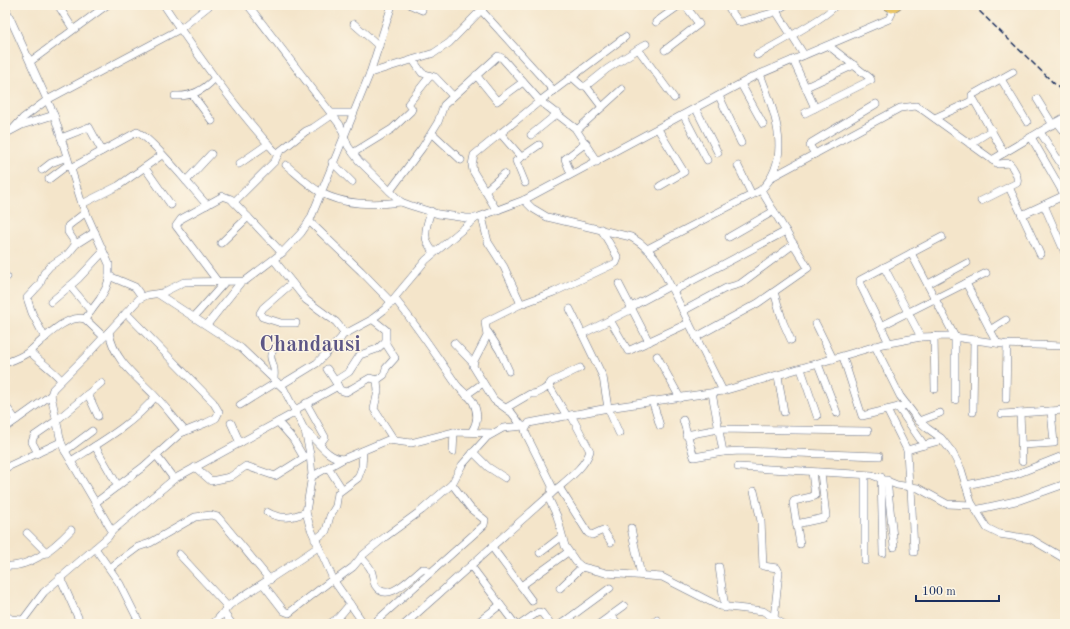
<svg xmlns="http://www.w3.org/2000/svg" width="1070" height="629" viewBox="0 0 1070 629" font-family="'Old Standard TT',serif">
<rect width="100%" height="100%" fill="#fcf5e5"/>
<filter id="ink" filterUnits="userSpaceOnUse"><feTurbulence type="fractalNoise" baseFrequency=".025" numOctaves="2"/><feDisplacementMap in="SourceGraphic" scale="8" xChannelSelector="R" yChannelSelector="G"/><feConvolveMatrix kernelMatrix="1 2 1 2 8 2 1 2 1" color-interpolation-filters="sRGB"/></filter>
<filter id="wash" filterUnits="userSpaceOnUse"><feTurbulence type="fractalNoise" baseFrequency=".012" numOctaves="4" result="noise"/><feDisplacementMap in="SourceGraphic" scale="16" xChannelSelector="R" yChannelSelector="G"/><feGaussianBlur stdDeviation="0.9" result="paint"/><feColorMatrix in="noise" values="0 0 0 0 0 0 0 0 0 0 0 0 0 0 0 0 0 1.4 0 .05"/><feComposite in="paint" operator="in"/></filter>
<g filter="url(#wash)">
<rect width="100%" height="100%" fill="#f4e5ca"/>
</g>
<g filter="url(#ink)">
<g fill="none" stroke-linecap="round" stroke-linejoin="round">
<defs>
<g id="minor">
<path d="M58,5L73,29"/>
<path d="M164,5C199,57 235,108 278,155"/>
<path d="M248,5L340,125L348,146L359,161L401,202L409,205L438,214L466,218H476L524,200L753,77L889,19L892,13V8"/>
<path d="M411,5L422,10"/>
<path d="M727,5L738,21L741,22L772,13L785,5"/>
<path d="M5,7L54,115L82,204L109,264V279L106,288L100,299L85,319"/>
<path d="M481,10L554,91"/>
<path d="M776,11L804,55"/>
<path d="M656,22L680,5"/>
<path d="M354,24L379,46"/>
<path d="M638,49L674,98"/>
<path d="M665,50L699,24L685,5"/>
<path d="M757,55C769,48 833,14 835,5"/>
<path d="M413,60L422,73L435,77L453,96"/>
<path d="M793,60L815,108"/>
<path d="M31,61L107,5"/>
<path d="M370,73L434,53L449,43L486,5"/>
<path d="M476,75L497,101L523,82"/>
<path d="M572,77L582,86H586L607,69L646,44"/>
<path d="M1001,79L1027,122"/>
<path d="M741,84L763,124"/>
<path d="M586,86L602,107"/>
<path d="M806,87L854,65"/>
<path d="M192,94L212,121"/>
<path d="M175,96C191,97 203,91 214,79"/>
<path d="M719,96L741,143"/>
<path d="M1037,99L1053,125"/>
<path d="M972,100V95L1013,72"/>
<path d="M696,109L718,153"/>
<path d="M331,113H353"/>
<path d="M805,113L871,80L870,78L829,46"/>
<path d="M684,116L707,160"/>
<path d="M935,118L974,100L1004,153"/>
<path d="M1057,122L1065,132"/>
<path d="M13,129L23,118L47,100L180,29L210,5"/>
<path d="M658,129L684,172L660,186"/>
<path d="M577,130L622,89"/>
<path d="M1040,132L1065,170"/>
<path d="M432,133L461,160"/>
<path d="M500,133L521,157"/>
<path d="M5,134L22,125L54,115"/>
<path d="M531,135L558,113"/>
<path d="M1031,137L1065,196"/>
<path d="M61,138L89,127L102,151"/>
<path d="M970,144L992,130"/>
<path d="M353,153L392,129L411,111L412,109L408,104L430,76"/>
<path d="M815,154L810,146L811,143L876,104"/>
<path d="M992,160L1065,117"/>
<path d="M332,162L352,182"/>
<path d="M239,164L268,144"/>
<path d="M286,165C297,174 308,185 320,192C344,206 375,205 401,202"/>
<path d="M738,166L752,195"/>
<path d="M71,168L137,132C151,137 194,191 207,205"/>
<path d="M145,168L171,205"/>
<path d="M42,170L51,163L67,157"/>
<path d="M571,174L565,159L586,143"/>
<path d="M772,177L900,108L916,106L923,110L998,164L1009,163C1013,167 1019,177 1017,183L981,201"/>
<path d="M49,179L69,164"/>
<path d="M186,181L211,154"/>
<path d="M525,183L516,161L539,145"/>
<path d="M1009,187L1040,254"/>
<path d="M390,191L422,148L438,122L444,105L498,56L502,58L540,101L575,128L597,162"/>
<path d="M485,191L504,174"/>
<path d="M524,200L532,208L547,217L631,237C643,244 653,253 660,265L723,391"/>
<path d="M234,202L275,161L279,152L306,131L313,128L332,115"/>
<path d="M82,204L118,186L162,155"/>
<path d="M1044,205L1065,253"/>
<path d="M431,211C426,227 421,239 434,252"/>
<path d="M497,211L473,171L472,165L474,155L540,101L625,37"/>
<path d="M1022,215L1065,195"/>
<path d="M482,217L488,242L504,267L521,304"/>
<path d="M309,221L361,271L392,303"/>
<path d="M729,237L774,211"/>
<path d="M221,243L248,217"/>
<path d="M76,244L68,232V226L86,212"/>
<path d="M647,249L761,190C794,158 774,111 760,74"/>
<path d="M911,253L955,337V400"/>
<path d="M274,260L306,300L336,322L344,332L341,338L317,363L281,385"/>
<path d="M884,267L921,337"/>
<path d="M5,275L7,277"/>
<path d="M109,276L135,287L142,297"/>
<path d="M218,282L176,226L181,219L223,196L231,199L282,253"/>
<path d="M292,283L263,308L260,313L262,317L281,323H296"/>
<path d="M966,283L997,343"/>
<path d="M619,284L649,342"/>
<path d="M928,284L967,263"/>
<path d="M70,286L91,311"/>
<path d="M673,291L786,231"/>
<path d="M774,292L783,322L791,340"/>
<path d="M158,294L241,348L284,389L305,431L310,454L312,475L306,512L310,527L334,581L364,624"/>
<path d="M395,299C417,326 436,355 456,384C461,391 469,395 473,402C478,412 478,422 472,431"/>
<path d="M51,302L78,279L103,252"/>
<path d="M631,307L670,286"/>
<path d="M570,309L603,377L608,408L619,433"/>
<path d="M683,311L726,288L740,284L794,244"/>
<path d="M194,317L225,282"/>
<path d="M372,319L386,330V344L395,358L386,368L384,375L377,380L378,391L374,409L394,440"/>
<path d="M610,320L628,351L689,323"/>
<path d="M816,324L833,359"/>
<path d="M207,325L241,282"/>
<path d="M881,326L986,273"/>
<path d="M990,330L1006,320"/>
<path d="M109,332C114,361 136,376 155,396C166,407 175,420 185,431"/>
<path d="M488,332L500,351L509,371"/>
<path d="M582,334L632,309"/>
<path d="M343,335L371,320L385,309L426,260L476,218"/>
<path d="M934,336L935,389"/>
<path d="M696,337L758,303L808,268L761,190"/>
<path d="M45,338L32,313L27,298L40,284L44,273L50,266L68,254L76,244L95,232"/>
<path d="M454,343L473,363"/>
<path d="M889,343L860,284V280L942,237"/>
<path d="M875,346L900,396L919,421L927,428L941,438L952,452L961,469L971,502L987,528L999,534L1031,539L1065,559"/>
<path d="M29,351C40,362 52,369 61,380"/>
<path d="M657,356L680,398"/>
<path d="M843,357L862,416L907,405"/>
<path d="M5,363C14,360 22,357 30,351C43,340 67,313 85,319L104,337"/>
<path d="M818,364L837,413"/>
<path d="M327,369L337,384"/>
<path d="M801,369L817,416"/>
<path d="M778,376L784,412"/>
<path d="M274,378C277,359 262,359 279,344"/>
<path d="M335,381L349,372L360,355L377,349L386,341"/>
<path d="M549,386L567,416"/>
<path d="M712,393L723,452"/>
<path d="M88,394L98,416"/>
<path d="M466,395L483,383"/>
<path d="M1006,399L1007,344"/>
<path d="M306,403L325,437L320,444"/>
<path d="M653,403L660,426"/>
<path d="M5,405L16,420"/>
<path d="M240,405L277,382"/>
<path d="M898,407L924,445"/>
<path d="M506,408L530,394C537,395 548,388 551,382L580,368"/>
<path d="M295,410L338,386L340,390L346,392L370,378L377,380"/>
<path d="M887,410L907,450L909,487"/>
<path d="M973,412L974,340"/>
<path d="M1020,413L1022,461"/>
<path d="M1002,414L1065,410"/>
<path d="M683,420L694,457L723,452L741,451L879,456"/>
<path d="M919,421L940,413"/>
<path d="M278,422L293,439L304,458"/>
<path d="M231,423L240,443"/>
<path d="M521,425L512,413L494,400L473,366L474,361L487,336L485,322L521,304L554,292L616,263L618,258L601,229"/>
<path d="M5,428L51,395"/>
<path d="M305,431C318,440 326,458 343,459L388,440L411,443L454,432L493,433"/>
<path d="M686,435L719,429L868,431"/>
<path d="M1022,445L1054,443L1051,411"/>
<path d="M95,446L118,486"/>
<path d="M907,450L942,440"/>
<path d="M65,451L92,431"/>
<path d="M453,452L454,432"/>
<path d="M473,452L488,467L505,478"/>
<path d="M38,453L32,442L34,436L57,420L101,383"/>
<path d="M156,455L174,479"/>
<path d="M71,461C101,442 133,424 155,397"/>
<path d="M195,467L211,481L230,477L246,466L275,476L310,454"/>
<path d="M328,467L342,489"/>
<path d="M738,467L872,475L897,485L918,488L947,504L972,505"/>
<path d="M5,468L61,442"/>
<path d="M865,475V561"/>
<path d="M311,477L343,459"/>
<path d="M881,477L883,553"/>
<path d="M887,480L894,547"/>
<path d="M966,485L1014,475L1065,455"/>
<path d="M559,487L588,533L592,535L603,530L611,542"/>
<path d="M911,487L914,552"/>
<path d="M754,491L761,521L763,566L777,568L779,572L774,618"/>
<path d="M551,494C564,482 585,468 590,451L571,415"/>
<path d="M548,497L557,516L565,546L576,562L582,567L606,573L662,577L719,606L763,611L783,624"/>
<path d="M95,503L143,467L181,433L206,423L216,418L219,412L213,402L126,313"/>
<path d="M975,510L1020,500L1065,484"/>
<path d="M267,512C281,520 292,518 306,512"/>
<path d="M796,524L824,518L826,516L821,473"/>
<path d="M631,528L641,575"/>
<path d="M112,531L174,479L296,412"/>
<path d="M27,533L47,553"/>
<path d="M315,540L326,531L330,516L336,506L338,493L358,478L362,467L363,451"/>
<path d="M800,544L793,503L794,501L815,496L812,472"/>
<path d="M492,547L532,601"/>
<path d="M95,548L120,584L140,624"/>
<path d="M540,553L561,537"/>
<path d="M179,554L228,607"/>
<path d="M361,557C364,561 369,565 371,570C373,575 373,580 375,585C387,605 410,578 422,569H425L430,573"/>
<path d="M5,566C31,568 55,547 71,530"/>
<path d="M471,566L515,624"/>
<path d="M719,567L725,608"/>
<path d="M110,568L138,547L150,543L195,517L211,515L218,517L270,580"/>
<path d="M60,577L81,624"/>
<path d="M334,581L353,567L363,555L385,537L422,510L452,484L462,465L487,437L503,428L524,426"/>
<path d="M263,584L284,611L289,613L333,579"/>
<path d="M521,586L568,552"/>
<path d="M560,588L582,567"/>
<path d="M224,613L232,624"/>
<path d="M5,615L11,619L23,620"/>
<path d="M611,615L618,624"/>
<path d="M20,624L44,592L108,537L112,531L65,451L61,442L51,395L53,389L89,353L139,299L147,295L162,293L184,282L245,281L283,252L301,233L310,220L370,73L392,5"/>
<path d="M212,624C221,618 225,608 231,604C260,585 289,567 318,547"/>
<path d="M329,624L338,618L350,604"/>
<path d="M373,624L484,525L485,520L471,509L452,484"/>
<path d="M405,624L551,494L552,486L526,434L525,430L529,423L608,408L723,391L883,344L921,337L947,336L1003,344L1065,346"/>
<path d="M476,624L500,605"/>
<path d="M521,624L538,612L542,613L550,624"/>
<path d="M561,624L610,588"/>
<path d="M599,624L624,606"/>
<path d="M652,624L657,620"/>
</g>
<path id="major" d="M887,5L892,8L897,5"/>
</defs>
<use href="#minor" stroke="#676f84" stroke-width="8"/>
<use href="#major" stroke="#676f84" stroke-width="10"/>
<use href="#minor" stroke="#fff" stroke-width="7"/>
<use href="#major" stroke="#eac669" stroke-width="9"/>
<path stroke="#1b2f5e" stroke-width="1.5" stroke-dasharray="6 3" stroke-linecap="butt" d="M973,5L1065,94"/>
</g>
</g>
<g text-anchor="middle" dominant-baseline="central" stroke-width="3" stroke-linejoin="round" paint-order="stroke">
<g font-size="22" font-weight="bold" fill="#5c5686" stroke="#fcf5e5">
<text x="310" y="345">Chandausi</text>
</g>
</g>
<rect width="1070" height="629" fill="none" stroke="#fcf5e5" stroke-width="20"/>
<path d="M916 595v6h83v-6" fill="none" stroke="#1b2f5e" stroke-width="2"/>
<text x="922" y="595" font-size="12" fill="#1b2f5e" stroke="#fcf5e5" stroke-width="3" paint-order="stroke">100 m</text>
</svg>
